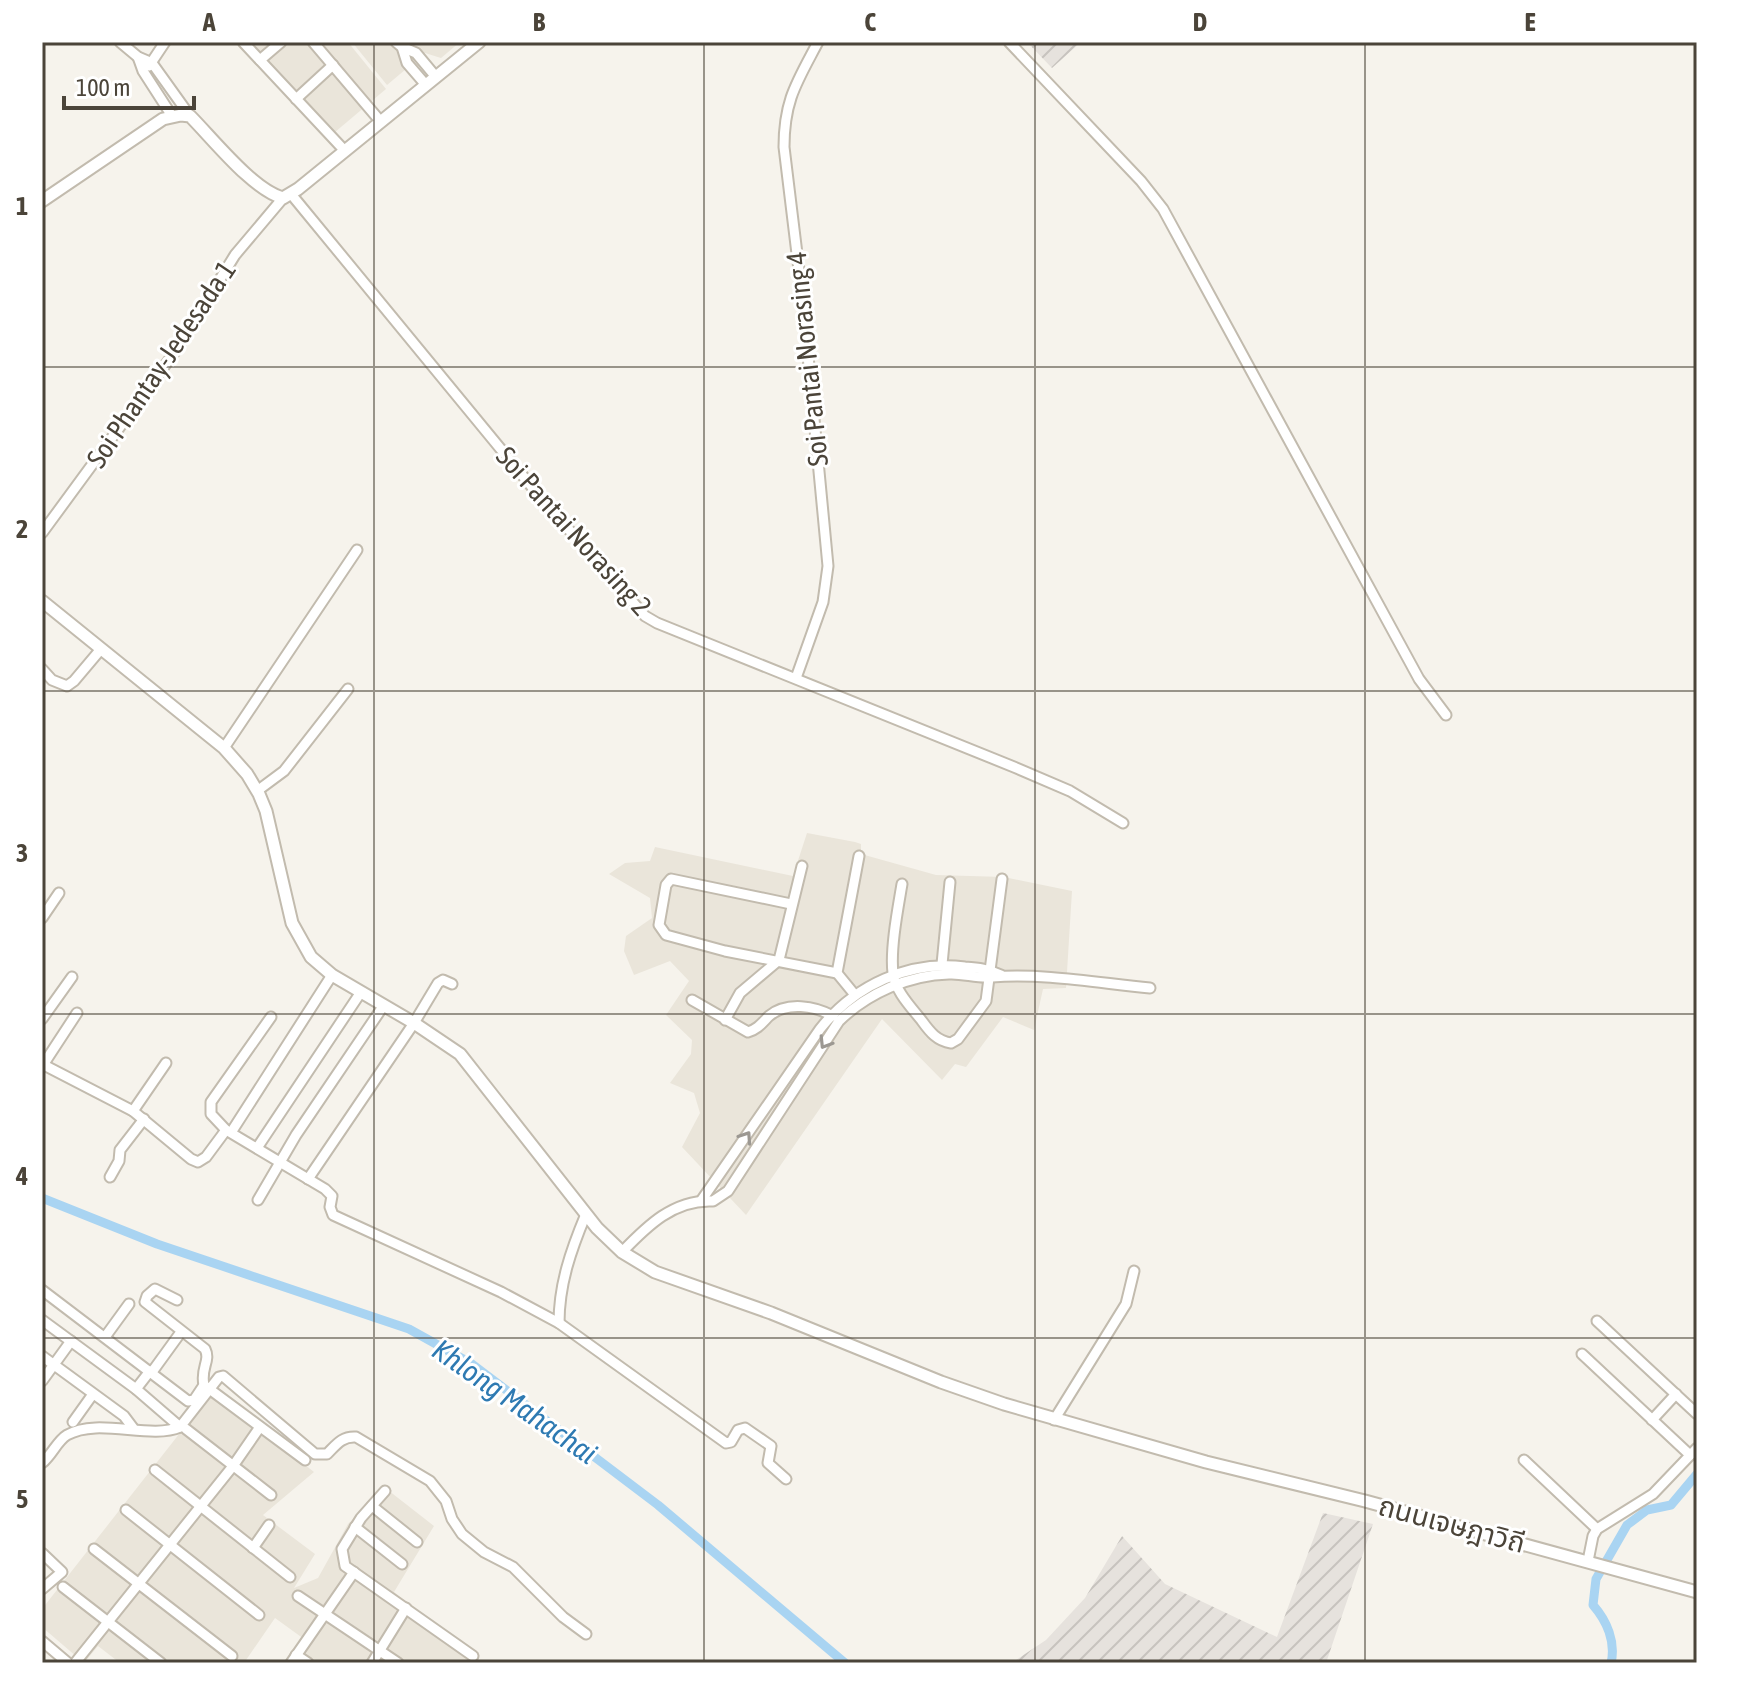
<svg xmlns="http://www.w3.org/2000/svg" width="1739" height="1705" viewBox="0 0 1739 1705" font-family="'Asap Condensed','Noto Sans Thai',sans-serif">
<defs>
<pattern id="industrial-furrows" width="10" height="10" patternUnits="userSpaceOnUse" patternTransform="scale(2)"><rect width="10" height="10" fill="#e6e2dd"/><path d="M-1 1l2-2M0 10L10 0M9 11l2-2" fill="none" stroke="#c7c3be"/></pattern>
</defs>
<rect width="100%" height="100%" fill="#f6f3ec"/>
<g fill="#eae5da">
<path d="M239,42H348L386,89L328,138Z"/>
<path d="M352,42H460L441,58L425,53L387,85Z"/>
<path d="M807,833L855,842L861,844V854L936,875L1004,877L1072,891L1066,988L1043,989L1034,1030L1003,1017L966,1067L955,1064L942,1080L882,1019L746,1215L682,1147L700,1113L694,1093L670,1083L691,1054L692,1040L666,1015L689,981L670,961L634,975L624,951L626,936L652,918L650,898L609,874L625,863L650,861L655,847L793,876Z"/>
<path d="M212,1392L314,1472L263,1515L315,1554L294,1588L318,1578L348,1524L384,1487L434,1526L394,1592L476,1655L471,1663H288L304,1639L275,1618L244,1663H120L98,1646L84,1663L42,1627V1609Z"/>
</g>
<g fill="url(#industrial-furrows)">
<path d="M1027,42H1081L1052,68Z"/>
<path d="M1323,1513L1373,1524L1326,1663H1015L1016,1660L1046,1640L1085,1598L1122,1536L1165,1584L1277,1637Z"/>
</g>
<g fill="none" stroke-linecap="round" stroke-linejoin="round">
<g stroke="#a9d4f2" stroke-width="9">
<path d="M42,1198L157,1244L409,1329L472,1364L658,1505L845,1663"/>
<path d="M1611,1663C1616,1642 1607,1621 1593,1605L1596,1579L1627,1525L1647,1510L1671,1505L1697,1474"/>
</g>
<defs>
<g id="minor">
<path d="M120,42L138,57L152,63L190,116"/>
<path d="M243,42L345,151"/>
<path d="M313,42L381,122"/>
<path d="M396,42L402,47L407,63L426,85"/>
<path d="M1009,42L1141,181L1163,209L1419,679L1446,715"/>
<path d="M402,47L416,53L436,77"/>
<path d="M138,57L143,71L172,116"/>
<path d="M260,60L281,42"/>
<path d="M149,66L165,42"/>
<path d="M296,99L333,65"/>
<path d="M291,194L541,498L645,616L657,623L1014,767L1070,791L1123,823"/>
<path d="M42,533L177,349L235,255L283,198"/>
<path d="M42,669L52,680L67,686L74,681L101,649"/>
<path d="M796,678L823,602L828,566L803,303L784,147C784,100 797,82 818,42"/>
<path d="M224,748L357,550"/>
<path d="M257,791L284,771L348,689"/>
<path d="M902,884C898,908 890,949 893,973C895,991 911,1007 922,1021C930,1032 937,1041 951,1043L958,1039L986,1001L1002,879"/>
<path d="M791,904L671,879L666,885L659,925L666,935L725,951L837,973"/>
<path d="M42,918L59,893"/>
<path d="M942,964L950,882"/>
<path d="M855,995L837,973L859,856"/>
<path d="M692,1000L748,1032C758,1029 762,1023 769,1016C787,1001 815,1006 833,1016"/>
<path d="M271,1017L211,1102V1114L226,1130L325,1189L332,1196L330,1207L333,1215L501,1292L559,1323L726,1443L731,1442L738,1430L745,1428L771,1446L768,1463L786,1479"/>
<path d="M42,1019L72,977"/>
<path d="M725,1020L740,993L779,960L802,866"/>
<path d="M42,1064L133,1111L191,1159L198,1162L206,1157L226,1130"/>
<path d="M43,1065L77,1013"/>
<path d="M133,1111L166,1063"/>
<path d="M232,1131L332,975"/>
<path d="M257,1148L361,992"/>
<path d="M110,1177L119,1161L120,1150L144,1119"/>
<path d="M308,1179L414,1023L438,983L443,980L452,984"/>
<path d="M258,1200L296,1135L384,1005"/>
<path d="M701,1201L820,1029C855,985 909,960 965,967C978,968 989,969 1001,975"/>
<path d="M622,1252C647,1226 674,1199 713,1201L728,1191L839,1021C868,993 909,975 949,974C963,973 978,979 992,977C1044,973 1098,983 1150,988"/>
<path d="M42,1290L188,1401L194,1400L204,1385"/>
<path d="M177,1300L155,1289L147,1296L145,1302L205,1349C211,1361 200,1368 204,1385L305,1460"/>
<path d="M42,1320L136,1389L180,1427"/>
<path d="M1597,1321L1697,1414"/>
<path d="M559,1323C559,1284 571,1250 586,1214"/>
<path d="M105,1337L129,1304"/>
<path d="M1582,1354L1690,1455"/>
<path d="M42,1356L124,1416L133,1428"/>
<path d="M152,1372L181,1332"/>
<path d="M42,1381L71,1341"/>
<path d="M136,1389L150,1371"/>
<path d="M1054,1420L1126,1304L1134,1271"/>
<path d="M1652,1420L1676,1394"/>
<path d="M73,1422L93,1394"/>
<path d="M186,1429L271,1495"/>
<path d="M1524,1460L1597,1529"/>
<path d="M42,1463C52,1455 57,1441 67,1435C98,1417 150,1440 180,1427L219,1377L223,1376L315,1454H327C336,1445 342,1436 356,1437L430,1481L446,1501L452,1519L462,1534L484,1552L513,1567L563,1617L586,1634"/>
<path d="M155,1470L290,1577"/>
<path d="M385,1491L361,1518L342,1549L345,1566L473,1656"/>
<path d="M372,1506L417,1542"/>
<path d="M126,1510L259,1615"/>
<path d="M355,1527L402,1564"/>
<path d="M253,1548L269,1525"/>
<path d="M94,1549L232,1656"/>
<path d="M42,1553L62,1572L42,1589"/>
<path d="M1588,1561L1593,1536L1597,1529L1653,1494L1697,1448"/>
<path d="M63,1587L161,1663"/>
<path d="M298,1596L398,1663"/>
<path d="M42,1641L68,1663"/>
<path d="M296,1655L308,1663"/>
<path d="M75,1663L233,1466L260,1427"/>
<path d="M291,1663L354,1572"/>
<path d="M372,1663L406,1608"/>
</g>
<g id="tertiary">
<path d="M42,201L163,119L181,115L190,116C213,139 253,190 283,198L298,189L479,42"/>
<path d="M42,601L224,748L247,774L259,794L266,811L292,923L311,957L332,975L414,1023L460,1054L597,1228L622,1252L655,1272L771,1313L941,1382L1004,1404L1206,1462L1365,1501L1697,1592"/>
</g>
</defs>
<use href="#minor" stroke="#c2bbae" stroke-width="13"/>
<use href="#tertiary" stroke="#c2bbae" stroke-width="15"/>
<use href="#minor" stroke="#fff" stroke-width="9"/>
<use href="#tertiary" stroke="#fff" stroke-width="11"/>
</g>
<defs><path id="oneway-chevron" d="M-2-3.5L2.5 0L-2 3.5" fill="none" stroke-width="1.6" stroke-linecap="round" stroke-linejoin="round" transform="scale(2)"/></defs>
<g stroke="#9c9892">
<use href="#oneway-chevron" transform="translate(825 1043) rotate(122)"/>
<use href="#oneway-chevron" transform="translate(746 1137) rotate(-56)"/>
</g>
<path fill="none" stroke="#4b4439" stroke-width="2" stroke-opacity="0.55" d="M374,42V1663M704,42V1663M1035,42V1663M1365,42V1663M42,367H1697M42,691H1697M42,1014H1697M42,1338H1697"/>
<g text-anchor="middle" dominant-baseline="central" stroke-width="6" stroke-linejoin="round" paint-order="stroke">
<g font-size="28" fill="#4b4439" stroke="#fff">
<text transform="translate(807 359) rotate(-96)">Soi Pantai Norasing 4</text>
<text transform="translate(161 364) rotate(-56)">Soi Phantay-Jedesada 1</text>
<text transform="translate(574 531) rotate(48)">Soi Pantai Norasing 2</text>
<text transform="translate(1452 1524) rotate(15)">ถนนเจษฎาวิถี</text>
</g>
<g font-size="30" font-style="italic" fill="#2e7ab2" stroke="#fff">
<text transform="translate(515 1401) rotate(35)">Khlong Mahachai</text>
</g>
</g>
<rect width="1739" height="1705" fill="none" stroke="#ffffff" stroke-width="88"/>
<path d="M64 96v12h130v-12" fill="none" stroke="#4b4439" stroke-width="4"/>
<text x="76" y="96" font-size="24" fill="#4b4439" stroke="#ffffff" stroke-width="6" paint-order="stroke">100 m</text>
<rect x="44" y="44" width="1651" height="1617" fill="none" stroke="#4b4439" stroke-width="3"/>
<g font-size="26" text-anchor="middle" font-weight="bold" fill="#4b4439">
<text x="209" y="31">A</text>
<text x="539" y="31">B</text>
<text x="870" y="31">C</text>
<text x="1200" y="31">D</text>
<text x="1530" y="31">E</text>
<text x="22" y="215">1</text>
<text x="22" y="538">2</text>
<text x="22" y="862">3</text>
<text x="22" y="1185">4</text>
<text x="22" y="1508">5</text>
</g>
</svg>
